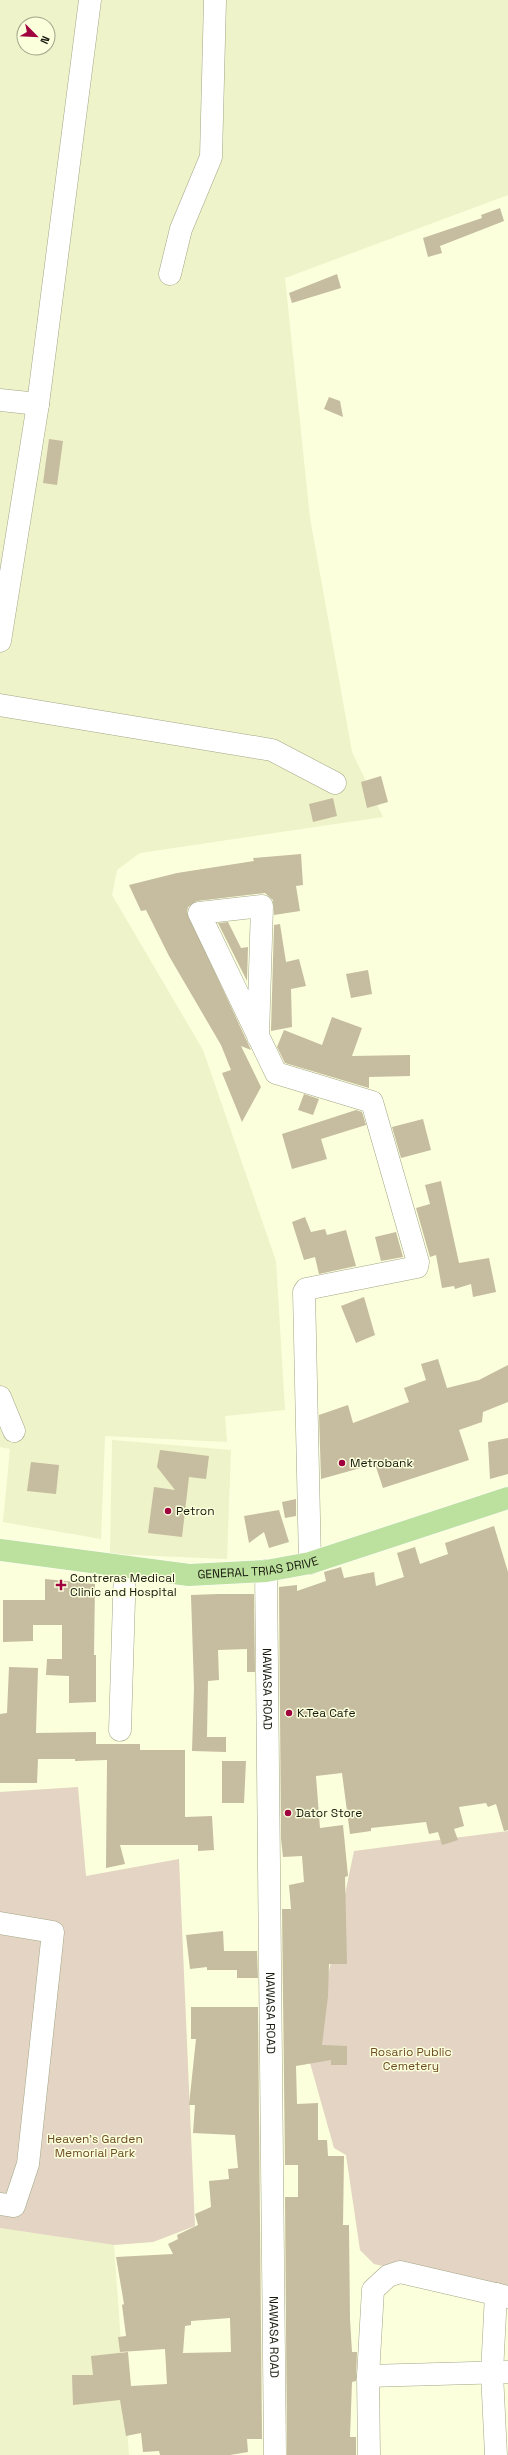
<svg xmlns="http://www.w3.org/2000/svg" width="508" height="2455" viewBox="0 0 508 2455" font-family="'Space Grotesk',sans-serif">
<rect width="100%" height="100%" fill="#fbffdc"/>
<g fill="#eff3c9" fill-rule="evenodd">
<path d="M0,0H508V195L285,278L310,518L352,752L383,817L140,853L117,870L112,895L203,1050L276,1261L285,1410L225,1416L227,1442L105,1436L101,1539L3,1522L10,1449L0,1447ZM24,24H48V48H24Z"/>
<path d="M112,1440L231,1450L227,1559L110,1554Z"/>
<path d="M0,2228L114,2245L129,2455H0Z"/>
</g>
<g fill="#e3d4c3">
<path d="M78,1787L86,1876L179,1859L195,2226L153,2242L114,2245L0,2228V1792Z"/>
<path d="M508,1831V2294L374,2264L360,2250L346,2155L334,2148L310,2063L354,1851Z"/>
</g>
<g fill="#c6bc9f" fill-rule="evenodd">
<path d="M500,208L504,221L440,246L442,253L428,257L423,238L482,218L481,215Z"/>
<path d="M337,274L341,288L292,303L289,293Z"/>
<path d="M329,397L340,401L343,417L324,409Z"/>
<path d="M49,439L63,441L57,485L43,483Z"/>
<path d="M381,776L388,802L367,808L361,782Z"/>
<path d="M333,798L337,816L313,822L309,804Z"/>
<path d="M301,854L303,885L296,886L300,911L274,915L273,900L265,893L197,901L188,907L187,912L251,1050L241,1046L261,1087L242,1122L222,1073L231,1070L221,1045L169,956L146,910L141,911L129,885L177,873L254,861L253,858Z"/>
<path d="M228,922L241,948L248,947L247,981L218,923Z"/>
<path d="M280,924L286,962L299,959L306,986L291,989L292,1027L271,1031L274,925Z"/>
<path d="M368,970L372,994L351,998L346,974Z"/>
<path d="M332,1017L362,1028L352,1056L410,1055V1076L369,1077V1088L285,1063L277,1047L284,1030L322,1045Z"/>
<path d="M304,1094L319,1099L313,1115L298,1110Z"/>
<path d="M356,1110L362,1112L366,1125L321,1139L327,1159L292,1169L282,1134Z"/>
<path d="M423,1119L431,1150L401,1158L392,1127Z"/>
<path d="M441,1181L459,1263L489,1258L496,1292L473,1297L471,1284L455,1289L454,1286L442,1288L436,1255L430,1257L416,1208L430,1204L425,1185Z"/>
<path d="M305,1217L311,1232L325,1229L327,1235L346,1230L356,1266L319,1274L315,1257L304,1260L292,1222Z"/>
<path d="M396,1232L403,1257L381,1261L375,1237Z"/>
<path d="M364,1297L375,1335L356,1343L341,1306Z"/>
<path d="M438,1359L447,1388L479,1380L508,1365V1402L483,1412L482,1422L459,1430L469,1460L383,1488L375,1464L321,1479L319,1415L348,1405L353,1423L409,1402L404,1388L426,1380L421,1364Z"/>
<path d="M508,1438V1474L490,1479L488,1442Z"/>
<path d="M160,1450L209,1456L206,1479L189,1477L182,1537L148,1533L154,1487L175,1490L157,1467Z"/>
<path d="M31,1462L59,1465L56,1494L27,1491Z"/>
<path d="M296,1499V1516L285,1518L282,1502Z"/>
<path d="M279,1510L289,1542L269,1548L264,1532L249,1543L244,1516Z"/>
<path d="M494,1526L508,1572V1830L504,1831L496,1804L488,1807L486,1803L459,1807L464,1826L454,1829L458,1840L442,1845L438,1832L429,1834L426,1822L371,1828V1831L350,1834L342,1773L316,1776L320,1828L343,1825L348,1876L345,1877L347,1964H329L328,1996L322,2045L347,2046V2065H331V2060L296,2066L297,2104L318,2103V2140H327L328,2156H344L343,2225H349L350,2319L352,2352H357L356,2381L352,2382L350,2437H356V2455H287L285,2197H298V2165H285L282,1909H291L289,1885L304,1882L302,1856L283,1857L281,1839L279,1587L297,1585V1591L326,1581L324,1572L341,1567L344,1578L374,1572L376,1586L404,1577L397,1553L415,1547L420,1564L448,1554L445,1543Z"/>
<path d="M45,1579L95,1584L94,1655H96V1702L69,1703V1676L46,1675L47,1659H62V1625H33V1641L3,1642V1600H45Z"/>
<path d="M219,1594H254L255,1672H247V1649L218,1650L219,1680L208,1681L207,1737H226V1752L192,1751L194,1688L191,1595Z"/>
<path d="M9,1667L38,1668L36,1733L96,1732V1744H140V1750H185V1817L212,1816L214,1850L198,1851V1845H120L125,1864L106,1868L107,1760L75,1761V1759H38L37,1783H0V1714L7,1713Z"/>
<path d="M222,1761H246L244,1803H222Z"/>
<path d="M223,1931L224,1951H257L258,1978H237V1970H207V1967L190,1969L186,1935Z"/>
<path d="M191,2007H258L262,2439H247L248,2452L230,2455H160L159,2451L143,2452L141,2433L126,2436L120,2400L73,2405L72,2375H93L91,2356L128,2352L131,2386L167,2384L165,2349L120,2352L118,2337L126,2336L122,2305L124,2304L116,2257L173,2254L168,2244L178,2239L177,2235L198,2225L195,2214L211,2207L209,2181L229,2179L228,2169L238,2168L235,2135L193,2133L195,2105H189L196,2039H191ZM230,2318L231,2352L183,2353L185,2326L191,2325V2321Z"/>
</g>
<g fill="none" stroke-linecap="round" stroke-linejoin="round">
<defs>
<g id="minor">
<path d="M170,274L181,229L211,157L215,0"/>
<path d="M0,400L38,404"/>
<path d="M0,641L38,404L90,0"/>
<path d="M0,705L272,750L335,783"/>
<path d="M258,1037L262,906L199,913L276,1073L372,1102L418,1262L417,1267L306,1289L304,1292L310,1563"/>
<path d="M0,1397L14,1431"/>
<path id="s1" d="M266,1571L275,2455"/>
<path d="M120,1730L125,1567"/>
<path d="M0,1923L53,1932L28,2164L14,2206L0,2204"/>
<path d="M368,2376L508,2372"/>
<path d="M369,2455L368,2376L373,2290L388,2276L400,2272L508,2297"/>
<path d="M496,2455L492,2373L496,2294"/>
</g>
<g id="major">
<path id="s2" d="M0,1550L189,1575L266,1571L310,1563L508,1498"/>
</g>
</defs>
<use href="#minor" stroke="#a3a686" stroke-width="23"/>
<use href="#major" stroke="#fff" stroke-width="23"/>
<use href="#minor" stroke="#fff" stroke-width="22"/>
<use href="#major" stroke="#bce09e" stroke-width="22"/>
</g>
<g fill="#a0023f" stroke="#fbffdc" stroke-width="1.5">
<circle cx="342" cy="1463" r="4"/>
<circle cx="168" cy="1511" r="4"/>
<path d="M59 1579h4v4h4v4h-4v4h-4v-4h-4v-4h4z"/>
<circle cx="289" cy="1713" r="4"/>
<circle cx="288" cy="1813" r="4"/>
</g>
<g text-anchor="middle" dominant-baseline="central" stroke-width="3" stroke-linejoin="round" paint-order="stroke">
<g font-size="12" fill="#18190d" stroke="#fbffdc" text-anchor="start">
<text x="350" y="1463">Metrobank</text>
<text x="176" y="1511">Petron</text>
<text x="70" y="1578">Contreras Medical<tspan x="70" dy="14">Clinic and Hospital</tspan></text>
<text x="297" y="1713">K.Tea Cafe</text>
<text x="296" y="1813">Dator Store</text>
</g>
<g font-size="12" fill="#18190d" stroke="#fbffdc">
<text stroke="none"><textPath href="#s2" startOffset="260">GENERAL TRIAS DRIVE</textPath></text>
<text stroke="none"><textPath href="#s1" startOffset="118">NAWASA ROAD</textPath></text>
<text stroke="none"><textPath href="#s1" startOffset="442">NAWASA ROAD</textPath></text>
<text stroke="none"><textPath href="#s1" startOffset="766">NAWASA ROAD</textPath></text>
</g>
<g font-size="12" fill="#6d4d23" stroke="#fbffdc">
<text x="411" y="2052">Rosario Public<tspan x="411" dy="14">Cemetery</tspan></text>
<text x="95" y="2139">Heaven's Garden<tspan x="95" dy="14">Memorial Park</tspan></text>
</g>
</g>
<g transform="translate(36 36) rotate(114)"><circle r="19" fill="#fbffdc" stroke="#a0a389"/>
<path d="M0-3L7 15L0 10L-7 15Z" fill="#a0023f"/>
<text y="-6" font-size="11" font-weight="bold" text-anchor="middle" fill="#18190d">N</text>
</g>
</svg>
